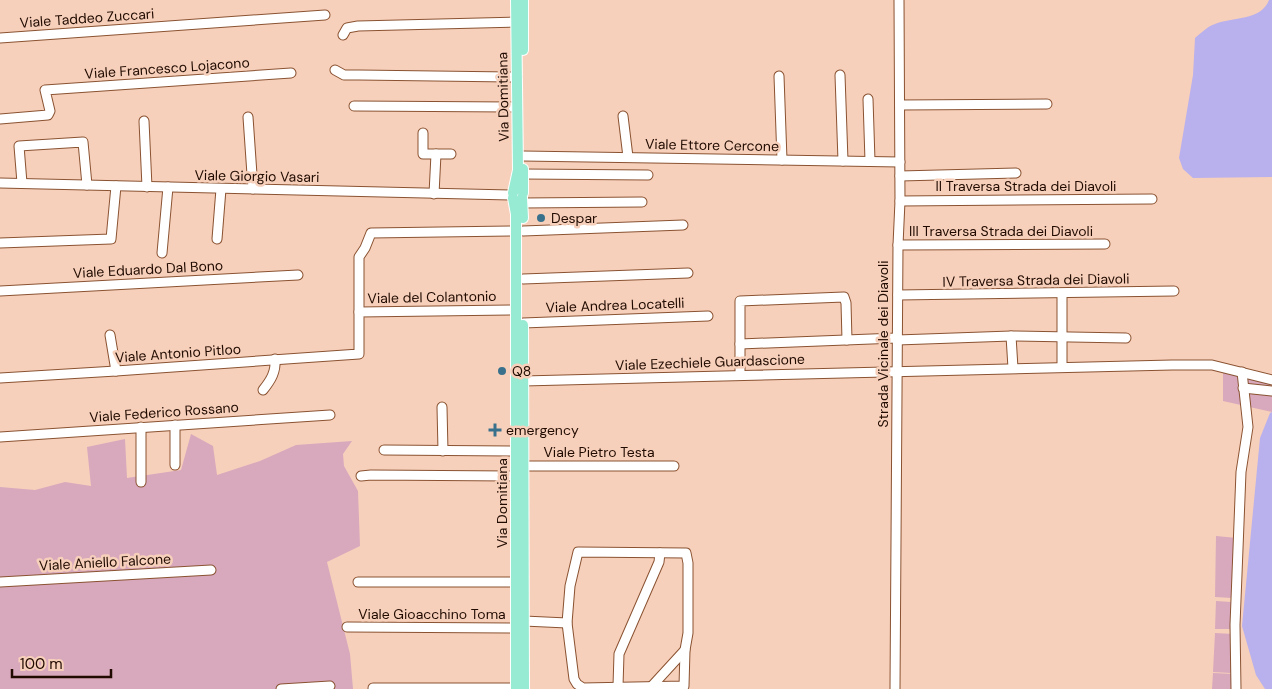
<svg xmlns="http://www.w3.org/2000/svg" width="1272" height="689" viewBox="0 0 1272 689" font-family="'DM Sans',sans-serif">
<rect width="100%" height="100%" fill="#f7d0bb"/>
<g fill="#d8a8bd">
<path d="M1223,372L1272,383V412L1223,401Z"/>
<path d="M191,434L213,446L217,475L260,461L296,445L352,441L343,454L344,466L358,491L360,546L327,562L350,654L353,689H0V487L35,490L65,482L91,486L87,447L125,439L127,478L181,470Z"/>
<path d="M1216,536L1237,538L1232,598L1215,597Z"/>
<path d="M1216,601L1231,602L1230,629H1215Z"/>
<path d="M1215,633L1233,634L1231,673L1213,672Z"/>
<path d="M1213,673L1233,674V689H1212Z"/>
</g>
<g fill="#b9b0ee">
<path d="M1269,0H1272V177L1193,178L1183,169L1179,158L1193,75L1195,38C1201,33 1208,26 1215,24C1232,17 1261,21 1269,0Z"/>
<path d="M1272,412V689H1265L1256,675L1242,626L1260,438L1270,413Z"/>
</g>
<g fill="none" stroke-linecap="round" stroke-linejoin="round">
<defs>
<g id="minor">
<path d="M343,35L347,28L358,26L516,22"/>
<path d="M0,38L325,15"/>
<path d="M335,70L344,75H359L517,77"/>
<path d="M840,75L843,161"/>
<path d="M779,76L782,160"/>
<path d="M868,99L870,161"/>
<path d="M900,105L1047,104"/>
<path d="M354,106L517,107"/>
<path d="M623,116L628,157"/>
<path d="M248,117L253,189"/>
<path d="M0,119L48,115L50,111L45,90L291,73"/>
<path d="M144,121L147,187"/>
<path d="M423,133V154H436"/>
<path d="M523,156L900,162"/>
<path d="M523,174L648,175"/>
<path d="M900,176L1016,173"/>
<path d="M0,183L512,195"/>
<path d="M22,183L19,146L83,142L87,185"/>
<path d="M434,194L436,154H451"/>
<path d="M900,201L1152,199"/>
<path d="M523,203L642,202"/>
<path d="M523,231L683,225"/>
<path d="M217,239L221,189"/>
<path d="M0,243L111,239L116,186"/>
<path d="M898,245L1105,244"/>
<path d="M162,253L168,187"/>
<path d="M523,279L688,273"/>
<path d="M0,291L298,275"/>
<path d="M1062,294V367"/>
<path d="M898,295L1174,291"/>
<path d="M359,312V257L365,248L371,233L516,231"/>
<path d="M523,323L708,316"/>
<path d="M110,335L116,371"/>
<path d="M1011,336L1013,368"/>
<path d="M897,340L1011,336L1126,338"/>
<path d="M740,344L897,338"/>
<path d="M740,375V301L844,297L846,303L847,340"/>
<path d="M0,378L116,371L359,354V312L516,310"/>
<path d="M523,381L1172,365H1212L1272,380"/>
<path d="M1243,388L1272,391"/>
<path d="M263,390C271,380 276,372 275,359"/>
<path d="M442,407L443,451"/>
<path d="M175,425V465"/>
<path d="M0,437L330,415"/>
<path d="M384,450L516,451"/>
<path d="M524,466H674"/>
<path d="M361,476L371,475L516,476"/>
<path d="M141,482V427"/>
<path d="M578,552L686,553L688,563V633L685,650L684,686L583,688L577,684L574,679L567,623L570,586Z"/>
<path d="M0,582L211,570"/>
<path d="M358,582H516"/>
<path d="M524,621L567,623"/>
<path d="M347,627L516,628"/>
<path d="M618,686L619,654L659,562L660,553"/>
<path d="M652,686L685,650"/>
<path d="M373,688H516"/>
<path d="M281,689L330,686"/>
<path d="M895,689L898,245L900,201L899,0"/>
<path d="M1236,689L1235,625L1241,472L1248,427L1242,372"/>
</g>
<g id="major">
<path d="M523,50V0"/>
<path d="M513,193L518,170L516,0"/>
<path d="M523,193V169"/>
<path d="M513,198L516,214V689"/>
<path d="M522,198L523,218"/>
<path d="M523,325L524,689"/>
</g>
</defs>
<use href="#minor" stroke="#8a5231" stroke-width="11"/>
<use href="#major" stroke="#fff" stroke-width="12"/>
<use href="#minor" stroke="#fff" stroke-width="9"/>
<use href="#major" stroke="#98ebd3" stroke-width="10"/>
</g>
<g fill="#39718c" stroke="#f7d0bb" stroke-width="2">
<circle cx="541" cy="218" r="5"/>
<circle cx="502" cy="371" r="5"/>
<path d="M492.5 422.5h5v5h5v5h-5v5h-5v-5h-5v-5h5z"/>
</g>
<g text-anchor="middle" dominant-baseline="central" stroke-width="5" stroke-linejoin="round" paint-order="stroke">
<g font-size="14" fill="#210b01" stroke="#f7d0bb">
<text transform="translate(87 18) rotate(-4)">Viale Taddeo Zuccari</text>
<text transform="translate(167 68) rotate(-4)">Viale Francesco Lojacono</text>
<text transform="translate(503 97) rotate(-91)">Via Domitiana</text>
<text transform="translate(712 145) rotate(1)">Viale Ettore Cercone</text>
<text transform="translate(257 176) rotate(1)">Viale Giorgio Vasari</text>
<text x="1026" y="186">II Traversa Strada dei Diavoli</text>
<text x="1001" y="231">III Traversa Strada dei Diavoli</text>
<text transform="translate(148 269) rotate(-3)">Viale Eduardo Dal Bono</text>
<text transform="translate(1036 280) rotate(-1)">IV Traversa Strada dei Diavoli</text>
<text transform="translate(432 297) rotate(-1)">Viale del Colantonio</text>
<text transform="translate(615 305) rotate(-2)">Viale Andrea Locatelli</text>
<text transform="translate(883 344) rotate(-90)">Strada Vicinale dei Diavoli</text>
<text transform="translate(178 353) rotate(-4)">Viale Antonio Pitloo</text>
<text transform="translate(710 362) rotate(-2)">Viale Ezechiele Guardascione</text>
<text transform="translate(164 412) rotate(-4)">Viale Federico Rossano</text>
<text x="599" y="452">Viale Pietro Testa</text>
<text transform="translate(502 503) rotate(-90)">Via Domitiana</text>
<text transform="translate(105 562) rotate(-3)">Viale Aniello Falcone</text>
<text x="432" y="614">Viale Gioacchino Toma</text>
</g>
<g font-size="14" fill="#210b01" stroke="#f7d0bb" text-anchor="start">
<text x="551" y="218">Despar</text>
<text x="512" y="371">Q8</text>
<text x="506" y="430">emergency</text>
</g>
</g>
<path d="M12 669v8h99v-8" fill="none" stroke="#210b01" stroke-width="2.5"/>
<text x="20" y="669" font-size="15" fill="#210b01" stroke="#f7d0bb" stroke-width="4" paint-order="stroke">100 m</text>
</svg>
